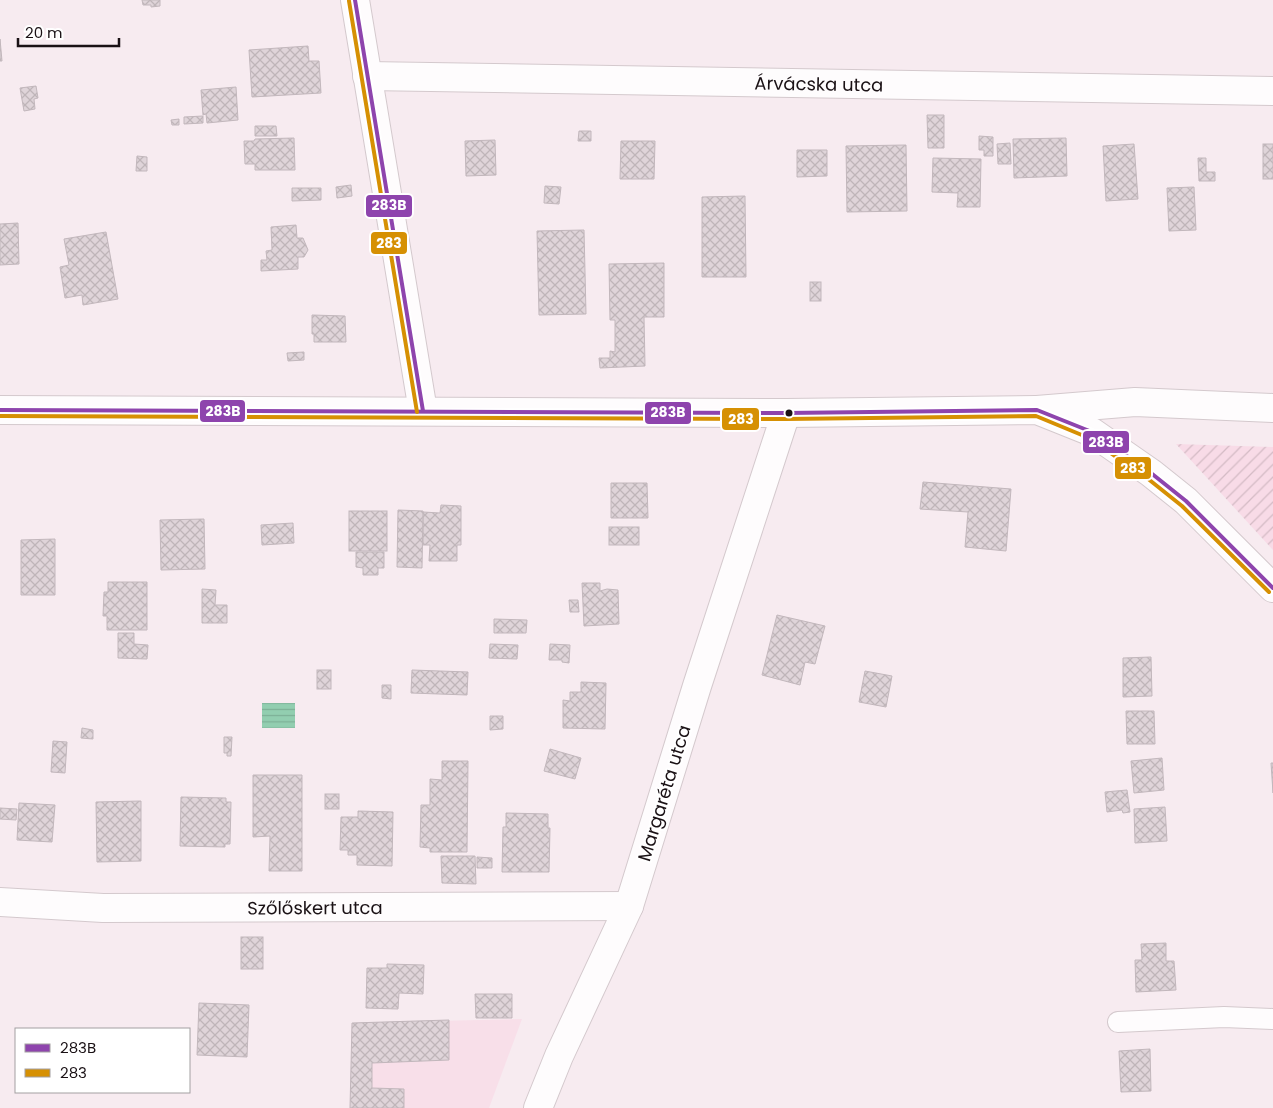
<svg xmlns="http://www.w3.org/2000/svg" width="1273" height="1108" viewBox="0 0 1273 1108" font-family="Poppins,sans-serif">
<defs>
<pattern id="garden-furrows" width="10" height="10" patternUnits="userSpaceOnUse" patternTransform="scale(1.25)"><rect width="10" height="10" fill="#f8dbe7"/><path d="M-1 1l2-2M0 10L10 0M9 11l2-2" fill="none" stroke="#d4bbc5"/></pattern>
<pattern id="water-rules" width="6" height="5" patternUnits="userSpaceOnUse" patternTransform="scale(1.25)"><rect width="6" height="5" fill="#92ceb0"/><path d="M0 2.5h6" fill="none" stroke="#7db096"/></pattern>
<pattern id="building-cross-hatch" width="8" height="8" patternUnits="userSpaceOnUse" patternTransform="scale(1.25)"><rect width="8" height="8" fill="#dfd4d9"/><path d="M0 0l8 8M0 8l8-8" fill="none" stroke="#bfb5b9"/></pattern>
</defs>
<rect width="100%" height="100%" fill="#f7ebf0"/>
<path fill="#f8dfe9" d="M522,1019L489,1108H350L352,1023Z"/>
<path fill="url(#garden-furrows)" d="M1176,444L1273,447V550Z"/>
<rect fill="url(#water-rules)" x="262" y="703" width="33" height="25"/>
<g fill="url(#building-cross-hatch)" stroke="#c2b7bc">
<path d="M142,0H160V6L151,7V5H143Z"/>
<path d="M0,39L2,61H0Z"/>
<path d="M308,46L309,61H319L321,93L252,97L249,50Z"/>
<path d="M36,86L38,98L34,99L35,109L24,111L20,88Z"/>
<path d="M236,87L238,120L207,123L206,114L203,115L201,90Z"/>
<path d="M927,115H944V148H928Z"/>
<path d="M203,116V123L184,124V117Z"/>
<path d="M179,119V125H172L171,120Z"/>
<path d="M255,126H276L277,136H255Z"/>
<path d="M579,131H591V141H578Z"/>
<path d="M979,136L993,137V156H984V150H979Z"/>
<path d="M294,138L295,170H255V164H245L244,141H254L255,139Z"/>
<path d="M1066,138L1067,176L1014,178L1013,139Z"/>
<path d="M495,140L496,175L466,176L465,141Z"/>
<path d="M621,141H655L654,179H620Z"/>
<path d="M1010,143L1011,164H998L997,144Z"/>
<path d="M1134,144L1138,199L1106,201L1103,146Z"/>
<rect x="1263" y="144" width="10" height="35"/>
<path d="M906,145L907,211L847,212L846,146Z"/>
<path d="M797,150H827V176L797,177Z"/>
<path d="M137,156L147,157V171H136Z"/>
<path d="M933,158L981,159L980,207H957L958,193L932,192Z"/>
<path d="M1198,158H1206V172H1215V181H1199Z"/>
<path d="M351,185L352,196L337,198L336,187Z"/>
<path d="M545,186L561,187L559,204L544,203Z"/>
<path d="M1194,187L1196,230L1169,231L1167,188Z"/>
<path d="M292,188H321V200L292,201Z"/>
<path d="M745,196L746,277H702V197Z"/>
<path d="M18,223L19,264L0,265V224Z"/>
<path d="M296,225L297,238H303L308,250L304,257H298V269L261,271V260H267L266,251L272,250L271,227Z"/>
<path d="M584,230L586,314L539,315L537,231Z"/>
<path d="M106,232L118,299L83,305L82,295L65,298L60,267L69,265L64,239Z"/>
<path d="M664,263V317H644L645,366L600,368L599,358H610V351L615,352V320H610L609,264Z"/>
<rect x="810" y="282" width="11" height="19"/>
<path d="M312,315L345,316L346,342H314V334H312Z"/>
<path d="M304,352V360L288,361L287,353Z"/>
<path d="M923,482L1011,489L1006,551L965,547L968,512L920,509Z"/>
<path d="M611,483H647L648,518H611Z"/>
<path d="M441,505L461,506V545H457V561H429L430,545H423V512L440,513Z"/>
<path d="M398,510L423,511L422,568L397,567Z"/>
<rect x="349" y="511" width="38" height="40"/>
<path d="M204,519L205,569L161,570L160,520Z"/>
<path d="M293,523L294,543L262,545L261,525Z"/>
<rect x="609" y="527" width="30" height="18"/>
<path d="M55,539V595H21V540Z"/>
<path d="M356,552H384V568H378V575H363V568L356,567Z"/>
<path d="M108,582H147V630H107V616H103L104,592H108Z"/>
<path d="M582,583H600V591L607,589L618,590L619,624L584,626Z"/>
<path d="M202,589L216,590L215,605H227V623H202Z"/>
<path d="M569,600H578L579,612H570Z"/>
<path d="M777,615L825,626L815,664L805,662L800,685L762,675Z"/>
<path d="M494,619L527,620L526,633H494Z"/>
<path d="M118,633H134V644L148,645L147,659L118,658Z"/>
<path d="M490,644L518,645L517,659L489,658Z"/>
<path d="M550,644L570,645L569,663L562,662V660H549Z"/>
<path d="M1151,657L1152,696L1123,697V658Z"/>
<rect x="317" y="670" width="14" height="19"/>
<path d="M412,670L468,672L467,695L411,693Z"/>
<path d="M865,671L892,676L886,707L859,702Z"/>
<path d="M581,682L606,683L605,729L563,728V700L570,701V692H581Z"/>
<path d="M382,685H391V699L382,698Z"/>
<path d="M1126,711H1154L1155,744H1127Z"/>
<path d="M490,716H503V729L490,730Z"/>
<path d="M82,728L93,730V739L81,738Z"/>
<path d="M224,737H232L231,756H227V753H224Z"/>
<path d="M53,741L67,742L65,773L51,772Z"/>
<path d="M550,749L581,758L575,779L544,771Z"/>
<path d="M1162,758L1164,790L1134,793L1131,761Z"/>
<path d="M442,761H468L467,852H430V848L420,847L421,805H430V779L442,780Z"/>
<path d="M1271,763H1273V793Z"/>
<path d="M253,775H302V871H269L270,836L253,837Z"/>
<path d="M1127,790L1130,812L1123,813L1122,810L1107,812L1105,792Z"/>
<rect x="325" y="794" width="14" height="15"/>
<path d="M181,797L226,798V802H231L230,844H225V847L180,846Z"/>
<path d="M141,801V861L97,862L96,802Z"/>
<path d="M19,803L55,805L52,842L17,840Z"/>
<path d="M1165,807L1167,841L1135,843L1134,809Z"/>
<path d="M0,808L17,809L16,820L0,819Z"/>
<path d="M358,811L393,812L392,866L357,865V855H348V850H340L341,817H358Z"/>
<path d="M506,813L548,814V828H550L549,872H502L503,827H506Z"/>
<path d="M441,856H475L476,884L442,883Z"/>
<path d="M477,857L492,858V868H477Z"/>
<rect x="241" y="937" width="22" height="32"/>
<path d="M1166,943V961H1174L1176,990L1136,992L1135,960H1142L1141,944Z"/>
<path d="M387,964L424,965L423,994L399,993L398,1009L366,1008L367,968H387Z"/>
<path d="M475,994H512V1018H476Z"/>
<path d="M199,1003L249,1005L247,1057L197,1055Z"/>
<path d="M449,1020V1060L372,1063V1088L404,1089V1108H350L352,1023Z"/>
<path d="M1150,1049L1151,1091L1121,1092L1119,1051Z"/>
</g>
<g fill="none" stroke-linecap="round" stroke-linejoin="round">
<defs>
<path id="lane" d="M1118,1022L1224,1017L1273,1019"/>
<g id="street">
<path d="M355,0L423,411"/>
<path id="s1" d="M367,76L1273,91"/>
<path d="M0,410L786,413L697,686L629,906L559,1056L538,1108"/>
<path d="M1037,410L1135,402L1273,408"/>
<path id="s2" d="M0,902L103,908L629,906"/>
</g>
<path id="secondary" d="M786,413L1037,410L1092,432L1151,473L1186,501L1273,588"/>
</defs>
<use href="#lane" stroke="#d4c9cd" stroke-width="22"/>
<use href="#street" stroke="#d4c9cd" stroke-width="30"/>
<use href="#secondary" stroke="#d4c9cd" stroke-width="30"/>
<use href="#lane" stroke="#fefcfd" stroke-width="20"/>
<use href="#street" stroke="#fefcfd" stroke-width="28"/>
<use href="#secondary" stroke="#fefcfd" stroke-width="28"/>
<defs>
<g id="bus-1">
<path d="M355,0L423,411"/>
<path d="M0,410L786,413L1037,410L1092,432L1151,473L1186,501L1273,588"/>
</g>
<g id="bus-2">
<path d="M349,1L417,412"/>
<path d="M0,416L786,419L1036,416L1089,438L1147,478L1182,506L1269,592"/>
</g>
</defs>
<use href="#bus-1" stroke="#fff" stroke-width="8"/>
<use href="#bus-2" stroke="#fff" stroke-width="8"/>
<use href="#bus-1" stroke="#8e44ad" stroke-width="4"/>
<use href="#bus-2" stroke="#d69003" stroke-width="4"/>
</g>
<circle fill="#1a1115" stroke="#fff" stroke-width="2" cx="789" cy="413" r="4.5"/>
<g text-anchor="middle" dominant-baseline="central" stroke-width="4.5" stroke-linejoin="round" paint-order="stroke">
<g font-size="18" fill="#1a1115" stroke="#fff">
<text stroke="none"><textPath href="#s1" startOffset="452">Árvácska utca</textPath></text>
<text transform="translate(664 793) rotate(-73)">Margaréta utca</text>
<text stroke="none"><textPath href="#s2" startOffset="315">Szőlőskert utca</textPath></text>
</g>
</g>
<g stroke="#fff" stroke-width="2">
<rect x="365" y="194" width="48" height="24" rx="5" fill="#8e44ad"/>
<rect x="370" y="231" width="38" height="24" rx="5" fill="#d69003"/>
<rect x="199" y="399" width="47" height="24" rx="5" fill="#8e44ad"/>
<rect x="644" y="401" width="48" height="24" rx="5" fill="#8e44ad"/>
<rect x="721" y="407" width="39" height="24" rx="5" fill="#d69003"/>
<rect x="1082" y="430" width="48" height="24" rx="5" fill="#8e44ad"/>
<rect x="1114" y="456" width="38" height="24" rx="5" fill="#d69003"/>
</g>
<g font-size="14" text-anchor="middle" font-weight="bold" fill="#fff">
<text x="389" y="210">283B</text>
<text x="389" y="248">283</text>
<text x="223" y="416">283B</text>
<text x="668" y="417">283B</text>
<text x="741" y="424">283</text>
<text x="1106" y="447">283B</text>
<text x="1133" y="473">283</text>
</g>
<rect x="15" y="1028" width="175" height="65" fill="#ffffff" stroke="#a3a0a1"/>
<rect x="25" y="1044" width="25" height="8" fill="#8e44ad" stroke="#a3a0a1"/>
<text x="60" y="1053" font-size="15" fill="#1a1115">283B</text>
<rect x="25" y="1069" width="25" height="8" fill="#d69003" stroke="#a3a0a1"/>
<text x="60" y="1078" font-size="15" fill="#1a1115">283</text>
<path d="M18 38v8h101v-8" fill="none" stroke="#1a1115" stroke-width="2.5"/>
<text x="25" y="38" font-size="15" fill="#1a1115" stroke="#ffffff" stroke-width="4" paint-order="stroke">20 m</text>
</svg>
